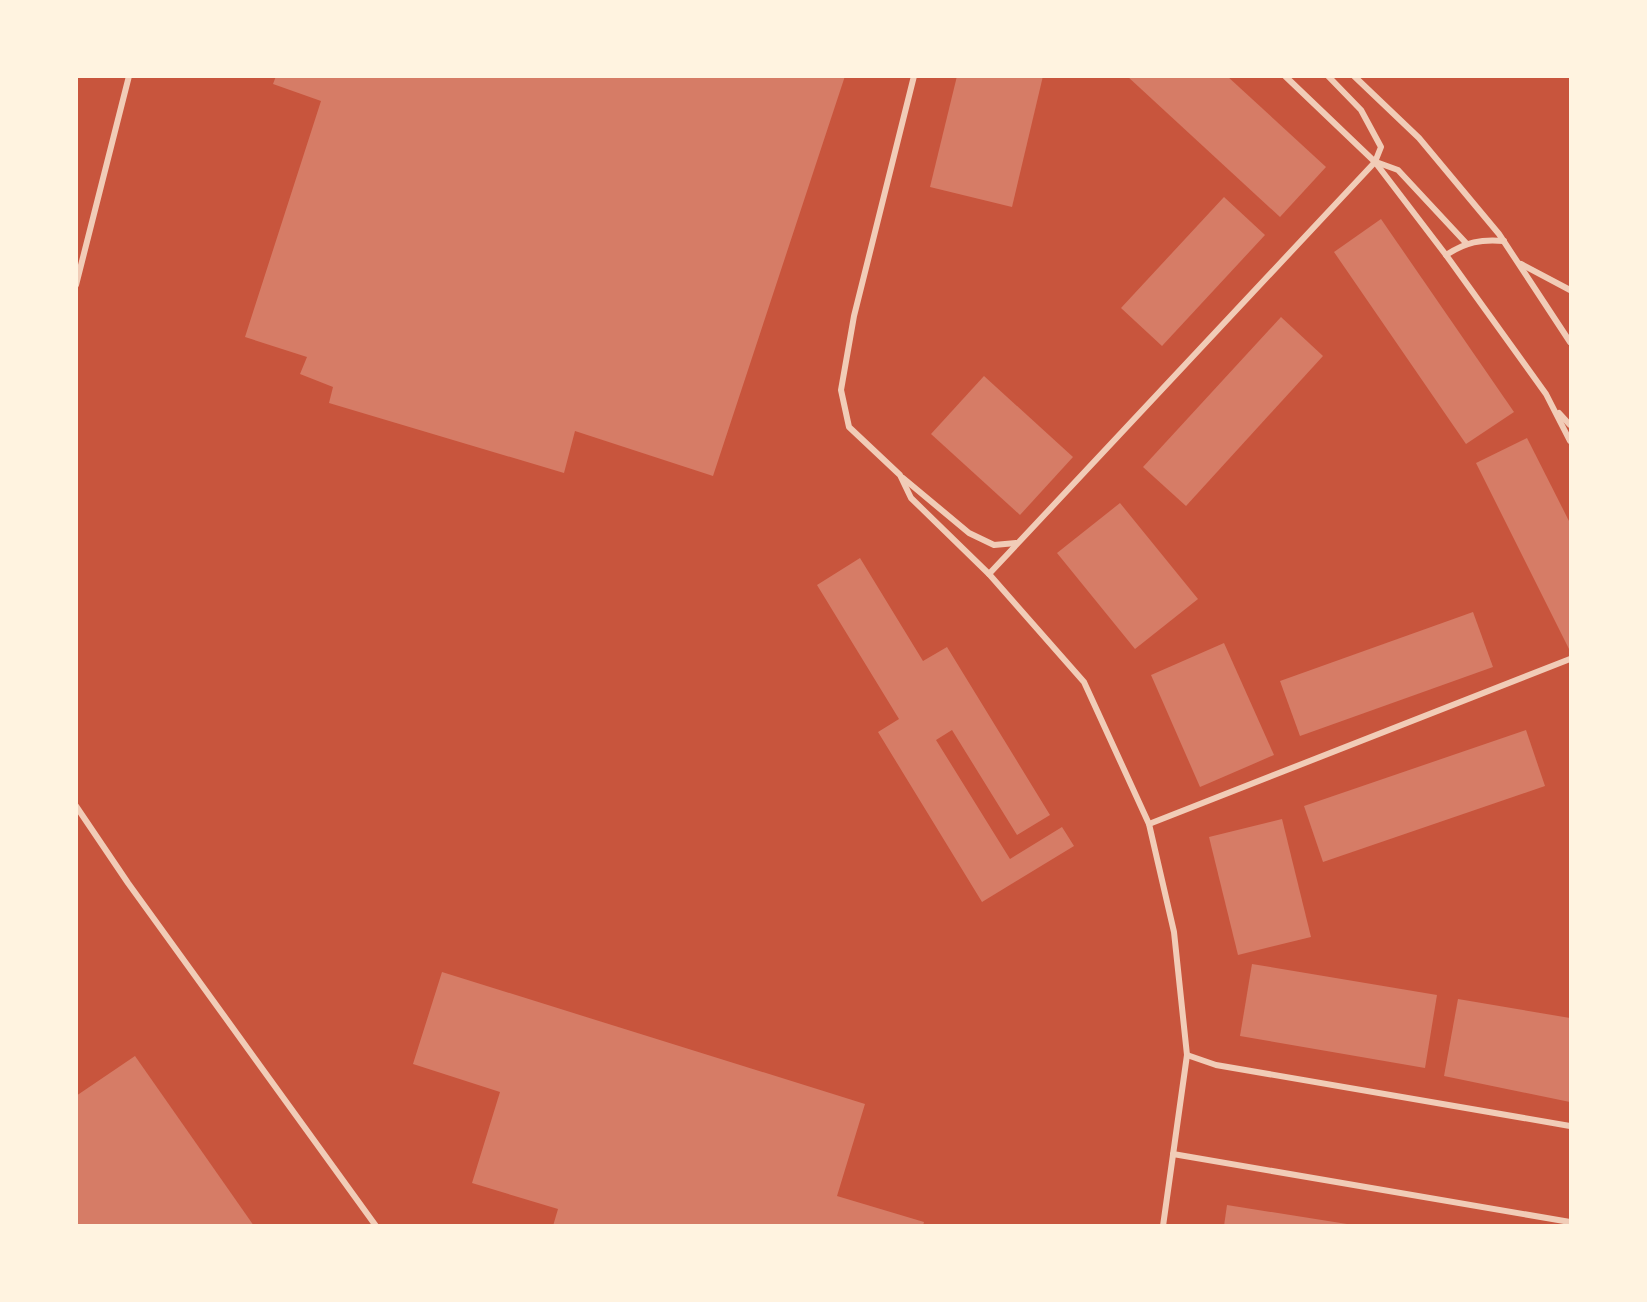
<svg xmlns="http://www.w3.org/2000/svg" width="1647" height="1302" viewBox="0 0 1647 1302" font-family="'PT Sans',sans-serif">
<rect width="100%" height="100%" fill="#c8553d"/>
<g fill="#d67c66">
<path d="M276,76H845L713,476L575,431L564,473L329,403L333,387L300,374L307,357L245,337L321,101L273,84Z"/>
<path d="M957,76H1043L1012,207L930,187Z"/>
<path d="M1127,76H1227L1326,167L1280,217Z"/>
<path d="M1224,197L1265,235L1162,346L1121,308Z"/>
<path d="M1381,219L1514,412L1466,444L1334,252Z"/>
<path d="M1281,317L1323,356L1186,506L1143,467Z"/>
<path d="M984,376L1073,457L1020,515L931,434Z"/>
<path d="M1527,438L1570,523V651L1476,463Z"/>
<path d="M1120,503L1198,599L1135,649L1057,553Z"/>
<path d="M860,558L923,661L947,647L1050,815L1017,835L952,730L936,740L1010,859L1062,827L1074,846L982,902L878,732L899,719L817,585Z"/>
<path d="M1473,612L1493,667L1300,736L1280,681Z"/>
<path d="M1224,643L1274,755L1200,787L1151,675Z"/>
<path d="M1526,730L1545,786L1323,862L1304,806Z"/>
<path d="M1282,819L1311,937L1238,955L1209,837Z"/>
<path d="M1252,964L1437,995L1425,1068L1240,1036Z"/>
<path d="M442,972L865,1104L837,1196L924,1222L923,1226H553L558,1209L472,1183L500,1092L413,1064Z"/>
<path d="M1458,999L1570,1018V1102L1444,1076Z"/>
<path d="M135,1056L254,1226H76V1096Z"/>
<path d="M1227,1205L1347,1224L1346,1226H1224Z"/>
</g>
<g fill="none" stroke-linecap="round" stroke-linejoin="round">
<g stroke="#f1ccb7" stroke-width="6">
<path d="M914,76L854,316L841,390L849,427L900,475L911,498L989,574L1084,682L1149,824L1174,932L1187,1055L1163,1226"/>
<path d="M1285,76L1375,162L1446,255L1546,394L1570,441"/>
<path d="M1354,76L1419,138L1499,234L1570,342"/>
<path d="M1376,162L1398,170L1466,243"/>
<path d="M1446,255C1466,242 1481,239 1504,241"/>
<path d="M1521,264L1570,290"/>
<path d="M76,285L129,76"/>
<path d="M1559,413L1570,425"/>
<path d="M903,478L969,533L994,545L1016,543"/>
<path d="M989,574L1375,162L1381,147L1361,110L1328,76"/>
<path d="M76,806L128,883L376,1226"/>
<path d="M1149,824L1570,659"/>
<path d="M1187,1055L1216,1065L1570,1126"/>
<path d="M1173,1154L1570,1222"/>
</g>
</g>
<rect width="1647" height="1302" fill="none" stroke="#fff3e0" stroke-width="156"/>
</svg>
